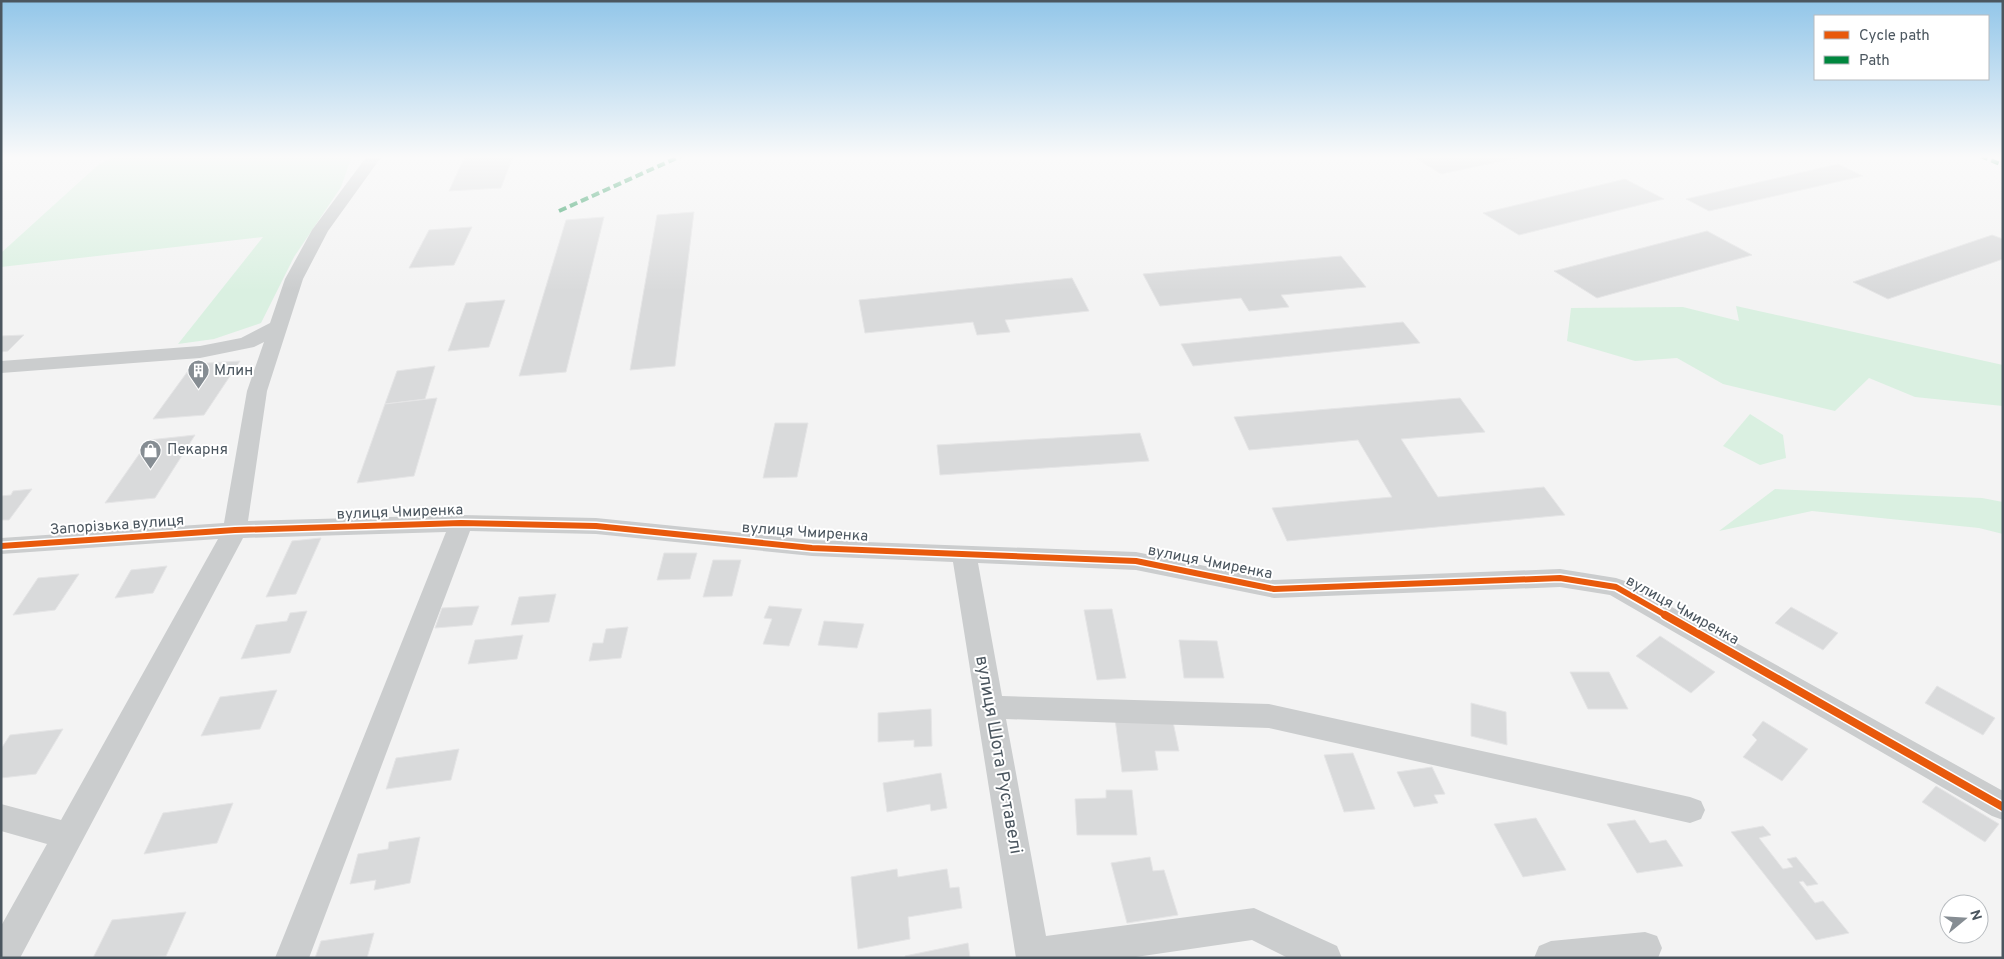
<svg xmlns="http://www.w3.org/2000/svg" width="2004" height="959" viewBox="0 0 2004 959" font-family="Overpass,sans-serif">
<rect width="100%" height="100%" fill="#f3f3f3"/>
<g fill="#daf0e1">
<path d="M115,156H352L341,187L294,257L261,323L214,339L178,344L263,237L1,267V253L98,165Z"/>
<path d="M1736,306L2003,365V406L1915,397L1869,378L1835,411L1723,384L1677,358L1635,361L1567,341L1571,308L1683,307L1739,321Z"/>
<path d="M1750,414L1783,435L1786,458L1760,465L1723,446Z"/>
<path d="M1775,489L1982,498L2003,502V534L1979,528L1812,511L1719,531Z"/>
</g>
<g fill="#d9dadb" stroke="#e5e5e6">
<path d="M465,156H513L501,188L449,191Z"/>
<path d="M1412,156H1525L1441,174Z"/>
<path d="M1838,164L1863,176L1709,211L1686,199Z"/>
<path d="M1625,179L1664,199L1519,235L1483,213Z"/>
<path d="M694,212L675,366L630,370L657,215Z"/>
<path d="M604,217L566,372L519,376L566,220Z"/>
<path d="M472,227L454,265L409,268L429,230Z"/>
<path d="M1707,231L1752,255L1597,298L1554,271Z"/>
<path d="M1992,235L2003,239V259L1888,299L1853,282Z"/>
<path d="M1341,256L1366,287L1281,295L1289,307L1249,311L1241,298L1160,306L1143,274Z"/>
<path d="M1072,278L1089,311L1005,320L1010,332L977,335L973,322L865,333L859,300Z"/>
<path d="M505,300L489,347L448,351L466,303Z"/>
<path d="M1403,322L1420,343L1193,366L1181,344Z"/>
<path d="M24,335L8,351L1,352V336Z"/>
<path d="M240,361L204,415L153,419L193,364Z"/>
<path d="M435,366L425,399L385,404L397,371Z"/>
<path d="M437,398L414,476L357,483L385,404Z"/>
<path d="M1460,398L1485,432L1401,439L1438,497L1544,487L1565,515L1287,541L1272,508L1392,497L1358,440L1249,450L1234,417Z"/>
<path d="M775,423H808L797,477L763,478Z"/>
<path d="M1140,433L1149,461L940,475L937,445Z"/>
<path d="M195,435L155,498L105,503L149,440Z"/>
<path d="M32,489L9,520H1V496L11,495L13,491Z"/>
<path d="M321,538L296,594L266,597L292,541Z"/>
<path d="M664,553H697L690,579L657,580Z"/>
<path d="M713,560H741L732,596L703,597Z"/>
<path d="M167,566L153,593L115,598L131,570Z"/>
<path d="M79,574L55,610L13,615L38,578Z"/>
<path d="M556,594L549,622L511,625L519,597Z"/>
<path d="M479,606L472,625L435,628L442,608Z"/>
<path d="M769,606L802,609L789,646L763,644L772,619L764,618Z"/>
<path d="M1791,607L1838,633L1823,650L1775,623Z"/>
<path d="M1112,609L1126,678L1097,680L1084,610Z"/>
<path d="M307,611L290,653L241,659L256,625L287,621L290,613Z"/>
<path d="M824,621L864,624L857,648L818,645Z"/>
<path d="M628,627L621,658L589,661L593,643H603L606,629Z"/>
<path d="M523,635L517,659L468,664L475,640Z"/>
<path d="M1660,636L1715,672L1691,693L1636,656Z"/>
<path d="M1179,640L1217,641L1224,678H1184Z"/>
<path d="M1570,672H1609L1628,709H1588Z"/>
<path d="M1937,686L1995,718L1983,735L1925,703Z"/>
<path d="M277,690L260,729L201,736L220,697Z"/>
<path d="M1471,703L1506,712L1507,745L1471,736Z"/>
<path d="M931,709L932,746L914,747V740L878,742V713Z"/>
<path d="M1172,717L1179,751H1155L1158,770L1122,772L1115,719Z"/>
<path d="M1763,721L1808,749L1782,781L1743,757L1757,740L1752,735Z"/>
<path d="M63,729L36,774L1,778V749L10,735Z"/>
<path d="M459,749L451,780L386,789L396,758Z"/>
<path d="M1353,753L1375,809L1344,812L1324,755Z"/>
<path d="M1432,767L1445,794L1434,795L1438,803L1414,807L1397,772Z"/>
<path d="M941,773L947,808L931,811L930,804L887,812L883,783Z"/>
<path d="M1936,786L1999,824L1985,842L1922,802Z"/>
<path d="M1106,790H1132L1137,835H1077L1075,799L1106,798Z"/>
<path d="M233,803L217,843L144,854L163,813Z"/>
<path d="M1536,818L1566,870L1523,877L1494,824Z"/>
<path d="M1635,820L1650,843L1666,840L1683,866L1637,873L1607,824Z"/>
<path d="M1763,826L1771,835L1759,838L1783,869L1793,867L1787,859L1796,857L1818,884L1807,886L1803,881L1799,882L1815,903L1823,901L1849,933L1816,940L1731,832Z"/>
<path d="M420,837L410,883L374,890L376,880L350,884L358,854L388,849L389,842Z"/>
<path d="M1150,857L1153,871L1164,870L1178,915L1127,923L1111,863Z"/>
<path d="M897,869L898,877L947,869L950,888L959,887L962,908L908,917L910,939L858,949L851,877Z"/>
<path d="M186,912L166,956L93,958L112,920Z"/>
<path d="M374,933L367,958H315L321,941Z"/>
<path d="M968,943L970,958H905V956Z"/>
</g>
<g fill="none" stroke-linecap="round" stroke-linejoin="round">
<g fill="#cbcdce" fill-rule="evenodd">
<path d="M367,156H382L328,231L303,279L267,391L248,521L461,515L596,518L812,540L1136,552L1274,580L1560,569L1616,578L1625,581L2003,791V820L1992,816L1610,595L1560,587L1274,598L1136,570L978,563L1002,696L1269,704L1690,797L1701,801L1705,810L1701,819L1690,823L1269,728L1006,719L1046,936L1254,908L1337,946L1342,958H1288L1252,940L1129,958H1016L953,562L812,556L596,534L470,531L309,958H275L446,532L243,538L20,958H1V926L47,844L1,831V804L61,820L218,539L1,554V538L224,523L247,391L264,342L254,347L200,358L1,373V361L200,346L241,338L270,323L285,279L312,230Z"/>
<path d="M1645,932L1657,936L1662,948L1658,958H1534L1539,946L1551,941Z"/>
</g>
<g stroke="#00873e" stroke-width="4" stroke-dasharray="8 4" stroke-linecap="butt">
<path d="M1980,156L2003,165"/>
<path d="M559,211L681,156"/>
</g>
<defs>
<path id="cycleway-far1" d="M1,546L235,530L461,523L596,526L812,548L1136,561L1274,589L1560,578L1616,587L1667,616"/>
<path id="cycleway" d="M1665,615L2003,807"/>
</defs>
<use href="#cycleway-far1" stroke="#fff" stroke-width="9"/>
<use href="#cycleway" stroke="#fff" stroke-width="11"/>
<use href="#cycleway-far1" stroke="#e8590c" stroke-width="6"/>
<use href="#cycleway" stroke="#e8590c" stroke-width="8"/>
</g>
<linearGradient id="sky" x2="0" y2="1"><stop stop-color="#92c6e9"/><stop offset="0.54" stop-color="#fafafa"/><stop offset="1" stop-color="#fafafa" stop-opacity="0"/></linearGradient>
<rect width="2004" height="291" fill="url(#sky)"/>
<defs>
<symbol id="building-pin" viewBox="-11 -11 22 30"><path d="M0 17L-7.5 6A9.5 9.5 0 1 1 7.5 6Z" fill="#868d93" stroke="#fff"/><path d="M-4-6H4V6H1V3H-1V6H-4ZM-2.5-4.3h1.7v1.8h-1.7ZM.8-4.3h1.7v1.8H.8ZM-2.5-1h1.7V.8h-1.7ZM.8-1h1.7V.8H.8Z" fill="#fff"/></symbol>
<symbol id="shop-pin" viewBox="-11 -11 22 30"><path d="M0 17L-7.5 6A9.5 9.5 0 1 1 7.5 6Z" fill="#868d93" stroke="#fff"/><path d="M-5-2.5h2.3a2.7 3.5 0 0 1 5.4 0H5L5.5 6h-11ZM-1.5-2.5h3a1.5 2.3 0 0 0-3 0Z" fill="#fff"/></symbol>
</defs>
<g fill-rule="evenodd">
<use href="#building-pin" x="186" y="358" width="25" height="34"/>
<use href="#shop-pin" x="138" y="438" width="25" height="34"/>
</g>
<g text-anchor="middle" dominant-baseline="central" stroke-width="4" stroke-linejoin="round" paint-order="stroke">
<g font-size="15" fill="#4b565f" stroke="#fff" text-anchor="start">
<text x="214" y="371">Млин</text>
<text x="167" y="450">Пекарня</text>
</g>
<g font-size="15" fill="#4b565f" stroke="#fff">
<text transform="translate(400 513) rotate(-2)">вулиця Чмиренка</text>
<text transform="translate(117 526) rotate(-4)">Запорізька вулиця</text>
<text transform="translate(805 533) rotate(4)">вулиця Чмиренка</text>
<text transform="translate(1210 563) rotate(11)">вулиця Чмиренка</text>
<text transform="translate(1682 611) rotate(29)">вулиця Чмиренка</text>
</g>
<g font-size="18" fill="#4b565f" stroke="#fff">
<text transform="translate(998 755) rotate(80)">вулиця Шота Руставелі</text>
</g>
</g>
<rect width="2004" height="959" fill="none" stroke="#4b565f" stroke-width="5"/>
<rect x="1814" y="15" width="175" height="65" fill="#ffffff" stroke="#b7bbbf"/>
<rect x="1824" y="31" width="25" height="8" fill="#e8590c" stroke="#b7bbbf"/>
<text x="1859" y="40" font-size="15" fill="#4b565f">Cycle path</text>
<rect x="1824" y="56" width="25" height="8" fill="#00873e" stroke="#b7bbbf"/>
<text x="1859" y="65" font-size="15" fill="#4b565f">Path</text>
<g transform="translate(1964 919) rotate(72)"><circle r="24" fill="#ffffff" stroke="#b7bbbf"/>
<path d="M0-4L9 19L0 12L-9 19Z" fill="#868d93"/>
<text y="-8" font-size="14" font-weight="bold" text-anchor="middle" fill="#4b565f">N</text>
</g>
</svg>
